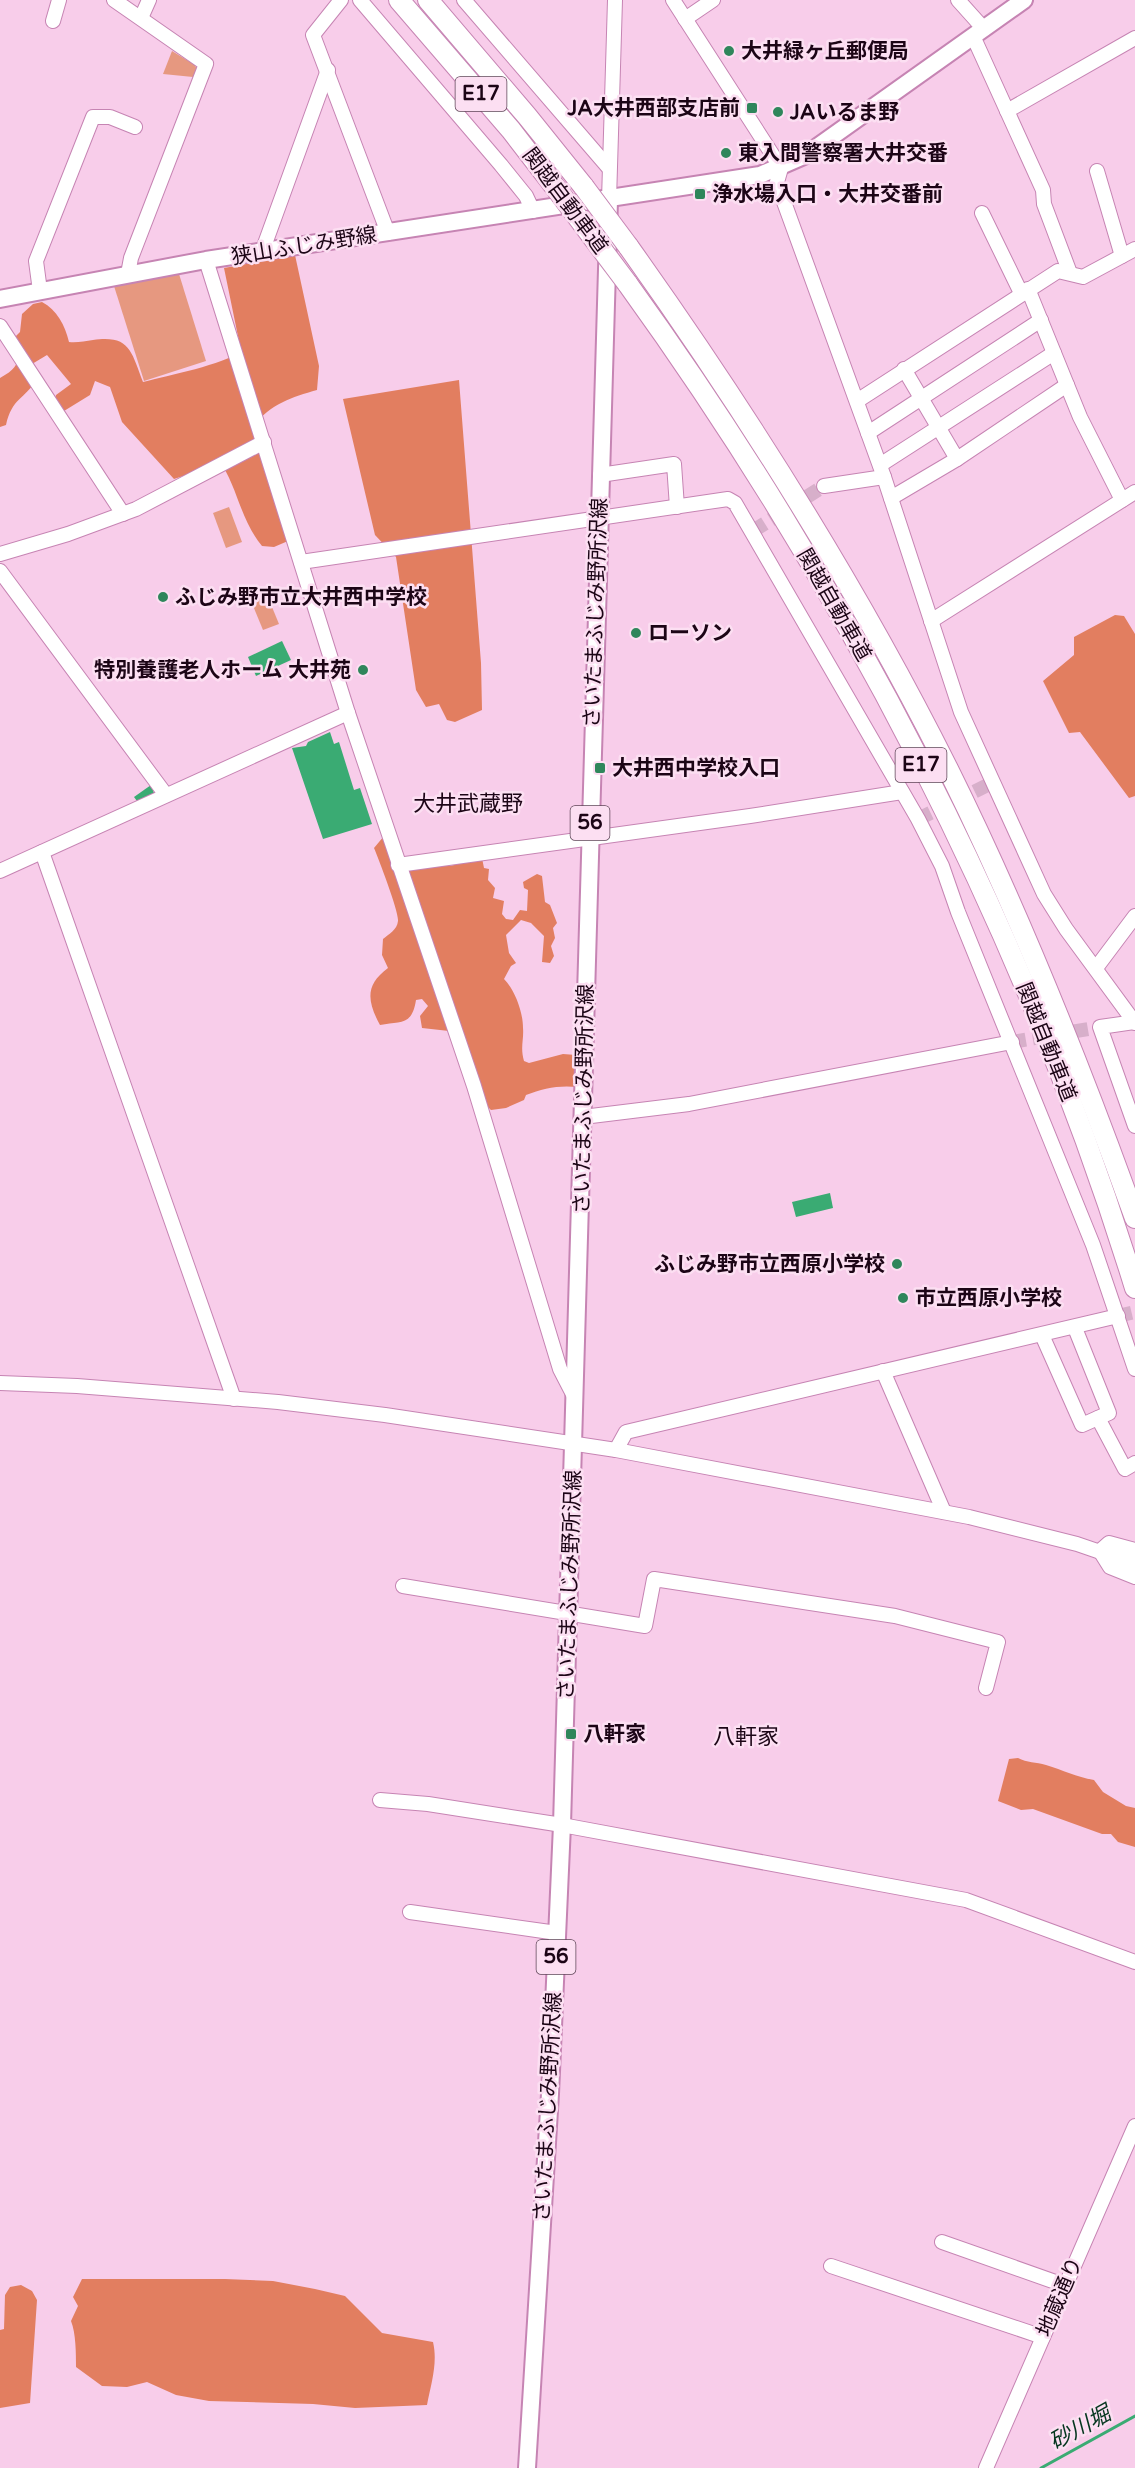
<svg xmlns="http://www.w3.org/2000/svg" width="1135" height="2468" viewBox="0 0 1135 2468" font-family="'Varela Round','Noto Sans JP',sans-serif">
<rect width="100%" height="100%" fill="#f8cdea"/>
<g fill="#e69880">
<path d="M172,51L195,65L197,70L193,77L163,74Z"/>
<path d="M179,274L206,361L144,381L114,286Z"/>
<path d="M229,507L242,542L226,548L213,513Z"/>
<path d="M265,590L279,624L263,630L249,596Z"/>
</g>
<g fill="#e27e60">
<path d="M295,255L319,366L317,390C292,397 270,404 254,426L288,541L274,547L262,546C239,518 238,486 218,459L195,472L174,479L122,422L110,387L95,381L90,395L64,411L55,399L56,395L71,384L47,355L32,364L37,379C24,400 12,398 6,425L0,427V378C24,365 17,358 16,336L20,332L22,314L33,304L42,302C57,310 65,325 69,342C77,343 85,341 93,340C130,335 131,351 143,382C169,375 223,365 241,351L224,268Z"/>
<path d="M459,380L481,663L482,710L455,722L447,720L439,704L426,707L416,690L396,557L375,535L343,399Z"/>
<path d="M1115,615L1124,616L1135,634V796L1129,798L1080,732L1069,733L1043,681L1074,655V637Z"/>
<path d="M384,836L411,867L431,864L450,866L482,858L484,868L489,869L488,880L495,888L493,898L504,901L502,914L506,919L513,920L520,910L527,911L528,890L524,888L523,882L537,874L542,876L545,902L550,905L557,923L553,928L555,938L551,946L554,956L550,963L542,962L544,936L531,923L521,920L506,935L509,953L516,963L511,966L504,979C515,990 523,1012 523,1028C524,1040 520,1047 524,1061L529,1063L563,1054L576,1055L578,1087C559,1085 543,1088 526,1095L524,1100L506,1108L491,1110L485,1104L449,1031L422,1028L420,1016L428,1006L422,999L416,1000C412,1027 399,1021 380,1025C367,1001 365,985 388,968L382,955L383,939C389,934 397,930 398,921C399,912 379,860 374,848Z"/>
<path d="M1018,1758C1027,1763 1036,1762 1046,1765C1063,1770 1076,1777 1094,1780L1103,1792L1126,1806L1135,1808V1847L1118,1842L1111,1834H1102L1033,1809L1021,1810L998,1801L1009,1759Z"/>
<path d="M82,2279H225L273,2281L315,2289L345,2296L382,2333L433,2342C438,2363 431,2384 427,2405L355,2408L313,2404L209,2401L176,2395L147,2382L127,2387L102,2386L76,2367C76,2354 76,2333 71,2321L78,2306L73,2297Z"/>
<path d="M21,2285L32,2291L37,2300L30,2403L0,2408V2330L4,2329L5,2295L10,2287Z"/>
</g>
<g fill="#3aab73">
<path d="M282,641L291,660L256,676L248,657Z"/>
<path d="M330,732L334,744L339,742L354,790L360,788L372,824L323,839L292,748L306,746L308,742Z"/>
<path d="M151,785L154,793L137,801L134,797Z"/>
<path d="M830,1193L833,1208L796,1217L792,1202Z"/>
</g>
<g fill="none" stroke-linecap="round" stroke-linejoin="round">
<path stroke="#3aab73" stroke-width="3" d="M1041,2468L1135,2416"/>
<g stroke="#d7afca" stroke-width="14" stroke-dasharray="14 7" stroke-linecap="butt">
<path d="M753,531L824,486"/>
<path d="M918,819L994,782"/>
<path d="M1012,1042L1100,1027"/>
<path d="M1118,1316L1135,1312"/>
</g>
<defs>
<g id="minor">
<path d="M114,0L206,64L131,258L128,274"/>
<path d="M341,0L313,35L388,233"/>
<path d="M360,0L501,165L526,196L533,211"/>
<path d="M464,0L608,167"/>
<path d="M673,0L781,168L777,182L780,191L884,477L961,712L1044,894L1066,929L1135,1023"/>
<path d="M958,0L984,29"/>
<path d="M141,18L149,0"/>
<path d="M685,19L713,0"/>
<path d="M53,21L59,0"/>
<path d="M973,36L1043,190L1044,204L1070,273"/>
<path d="M1007,111L1135,38"/>
<path d="M1097,171L1122,256"/>
<path d="M609,200L615,0"/>
<path d="M982,213L1021,293"/>
<path d="M262,252L328,70"/>
<path d="M206,260L348,713L474,1086L560,1369L575,1398"/>
<path d="M1028,289L1080,417L1122,500"/>
<path d="M40,291L36,261L93,117H110L135,127"/>
<path d="M0,326L123,514"/>
<path d="M904,369L957,459"/>
<path d="M857,401L1058,271L1083,277L1135,249"/>
<path d="M868,433L1041,320"/>
<path d="M880,465L1054,353"/>
<path d="M600,475L674,464L677,507"/>
<path d="M824,486L884,477"/>
<path d="M891,498L957,459L1067,385"/>
<path d="M0,554L68,534L136,509L264,442"/>
<path d="M301,562L728,499L735,503L918,819L942,866L958,912L1093,1245L1135,1369"/>
<path d="M0,571L166,795"/>
<path d="M931,621L1135,492"/>
<path d="M42,852L234,1399"/>
<path d="M398,865L750,816L902,792"/>
<path d="M0,871L348,713"/>
<path d="M1096,968L1135,916"/>
<path d="M1135,1022L1100,1027L1135,1126"/>
<path d="M583,1117L689,1104L1012,1042"/>
<path d="M1042,1335L1082,1425L1109,1413L1075,1328"/>
<path d="M883,1371L944,1512"/>
<path d="M0,1383L77,1386L278,1402L385,1415L616,1450L969,1517L1077,1544L1135,1564"/>
<path d="M1098,1418L1125,1469L1135,1463"/>
<path d="M616,1450L626,1432L1118,1316"/>
<path d="M1135,1550L1109,1543L1100,1551L1110,1567L1135,1577"/>
<path d="M403,1586L645,1626L654,1579L895,1616L998,1642L986,1688"/>
<path d="M380,1800L428,1804L562,1825L966,1900L1135,1962"/>
<path d="M410,1912L557,1933"/>
<path d="M942,2242L1064,2285"/>
<path d="M831,2266L1043,2337"/>
<path d="M986,2468L1135,2126"/>
</g>
<g id="major">
<path d="M0,299L206,260L760,175L806,155L1024,0"/>
<path d="M527,2468L550,2094L562,1825L609,200"/>
</g>
<g id="highway">
<path d="M399,0L511,130L558,191"/>
<path d="M428,0L527,116L584,187"/>
<path d="M628,246C747,413 856,585 948,769C1020,914 1080,1065 1135,1218"/>
<path d="M627,283C846,586 1025,930 1135,1288"/>
</g>
</defs>
<use href="#minor" stroke="#c684b3" stroke-width="16"/>
<use href="#major" stroke="#c684b3" stroke-width="20"/>
<use href="#highway" stroke="#c684b3" stroke-width="22"/>
<use href="#minor" stroke="#fff" stroke-width="14"/>
<use href="#major" stroke="#fff" stroke-width="16"/>
<use href="#highway" stroke="#fff" stroke-width="20"/>
<defs>
<g id="highway-bridge">
<path d="M584,187L628,246"/>
<path d="M558,191L627,283"/>
</g>
</defs>
<use href="#highway-bridge" stroke="#c684b3" stroke-width="22" stroke-linecap="butt"/>
<use href="#highway-bridge" stroke="#fff" stroke-width="20"/>
</g>
<g fill="#2f865b" stroke="#fcdff2" stroke-width="2">
<circle cx="729" cy="51" r="6"/>
<rect x="746" y="102" width="12" height="12" rx="3"/>
<circle cx="778" cy="112" r="6"/>
<circle cx="726" cy="153" r="6"/>
<rect x="694" y="188" width="12" height="12" rx="3"/>
<circle cx="163" cy="597" r="6"/>
<circle cx="636" cy="633" r="6"/>
<circle cx="363" cy="670" r="6"/>
<rect x="594" y="762" width="12" height="12" rx="3"/>
<circle cx="897" cy="1264" r="6"/>
<circle cx="903" cy="1298" r="6"/>
<rect x="565" y="1728" width="12" height="12" rx="3"/>
</g>
<g text-anchor="middle" dominant-baseline="central" stroke-width="5" stroke-linejoin="round" paint-order="stroke">
<g fill="#fcdff2" stroke="#5f4658" stroke-width="1.5">
<rect x="455.5" y="77" width="51" height="34" rx="4.5"/>
<rect x="895.5" y="748" width="51" height="34" rx="4.5"/>
<rect x="570.5" y="806" width="39" height="34" rx="4.5"/>
<rect x="536.5" y="1940" width="39" height="34" rx="4.5"/>
</g>
<g font-size="20" font-weight="bold" fill="#1c0516">
<text x="481" y="94">E17</text>
<text x="921" y="765">E17</text>
<text x="590" y="823">56</text>
<text x="556" y="1957">56</text>
</g>
<g font-size="21" font-weight="bold" fill="#1c0516" stroke="#fcdff2" text-anchor="start">
<text x="741" y="51">大井緑ヶ丘郵便局</text>
<text x="740" y="108" text-anchor="end">JA大井西部支店前</text>
<text x="790" y="112">JAいるま野</text>
<text x="738" y="153">東入間警察署大井交番</text>
<text x="712" y="194">浄水場入口・大井交番前</text>
<text x="175" y="597">ふじみ野市立大井西中学校</text>
<text x="648" y="633">ローソン</text>
<text x="351" y="670" text-anchor="end">特別養護老人ホーム 大井苑</text>
<text x="612" y="768">大井西中学校入口</text>
<text x="885" y="1264" text-anchor="end">ふじみ野市立西原小学校</text>
<text x="915" y="1298">市立西原小学校</text>
<text x="583" y="1734">八軒家</text>
</g>
<g font-size="21" fill="#1c0516" stroke="#fcdff2">
<text transform="translate(565 201) rotate(53)">関越自動車道</text>
<text transform="translate(304 246) rotate(-9)">狭山ふじみ野線</text>
<text transform="translate(834 605) rotate(60)">関越自動車道</text>
<text transform="translate(596 613) rotate(-88)">さいたまふじみ野所沢線</text>
<text transform="translate(1046 1042) rotate(68)">関越自動車道</text>
<text transform="translate(584 1099) rotate(-89)">さいたまふじみ野所沢線</text>
<text transform="translate(570 1585) rotate(-88)">さいたまふじみ野所沢線</text>
<text transform="translate(548 2107) rotate(-87)">さいたまふじみ野所沢線</text>
<text transform="translate(1060 2297) rotate(-67)">地蔵通り</text>
</g>
<g font-size="22" fill="#1c0516" stroke="#fcdff2">
<text x="468" y="804">大井武蔵野</text>
<text x="746" y="1737">八軒家</text>
</g>
<g font-size="22" font-style="italic" fill="#05361f" stroke="#fcdff2">
<text transform="translate(1080 2428) rotate(-29)">砂川堀</text>
</g>
</g>
</svg>
